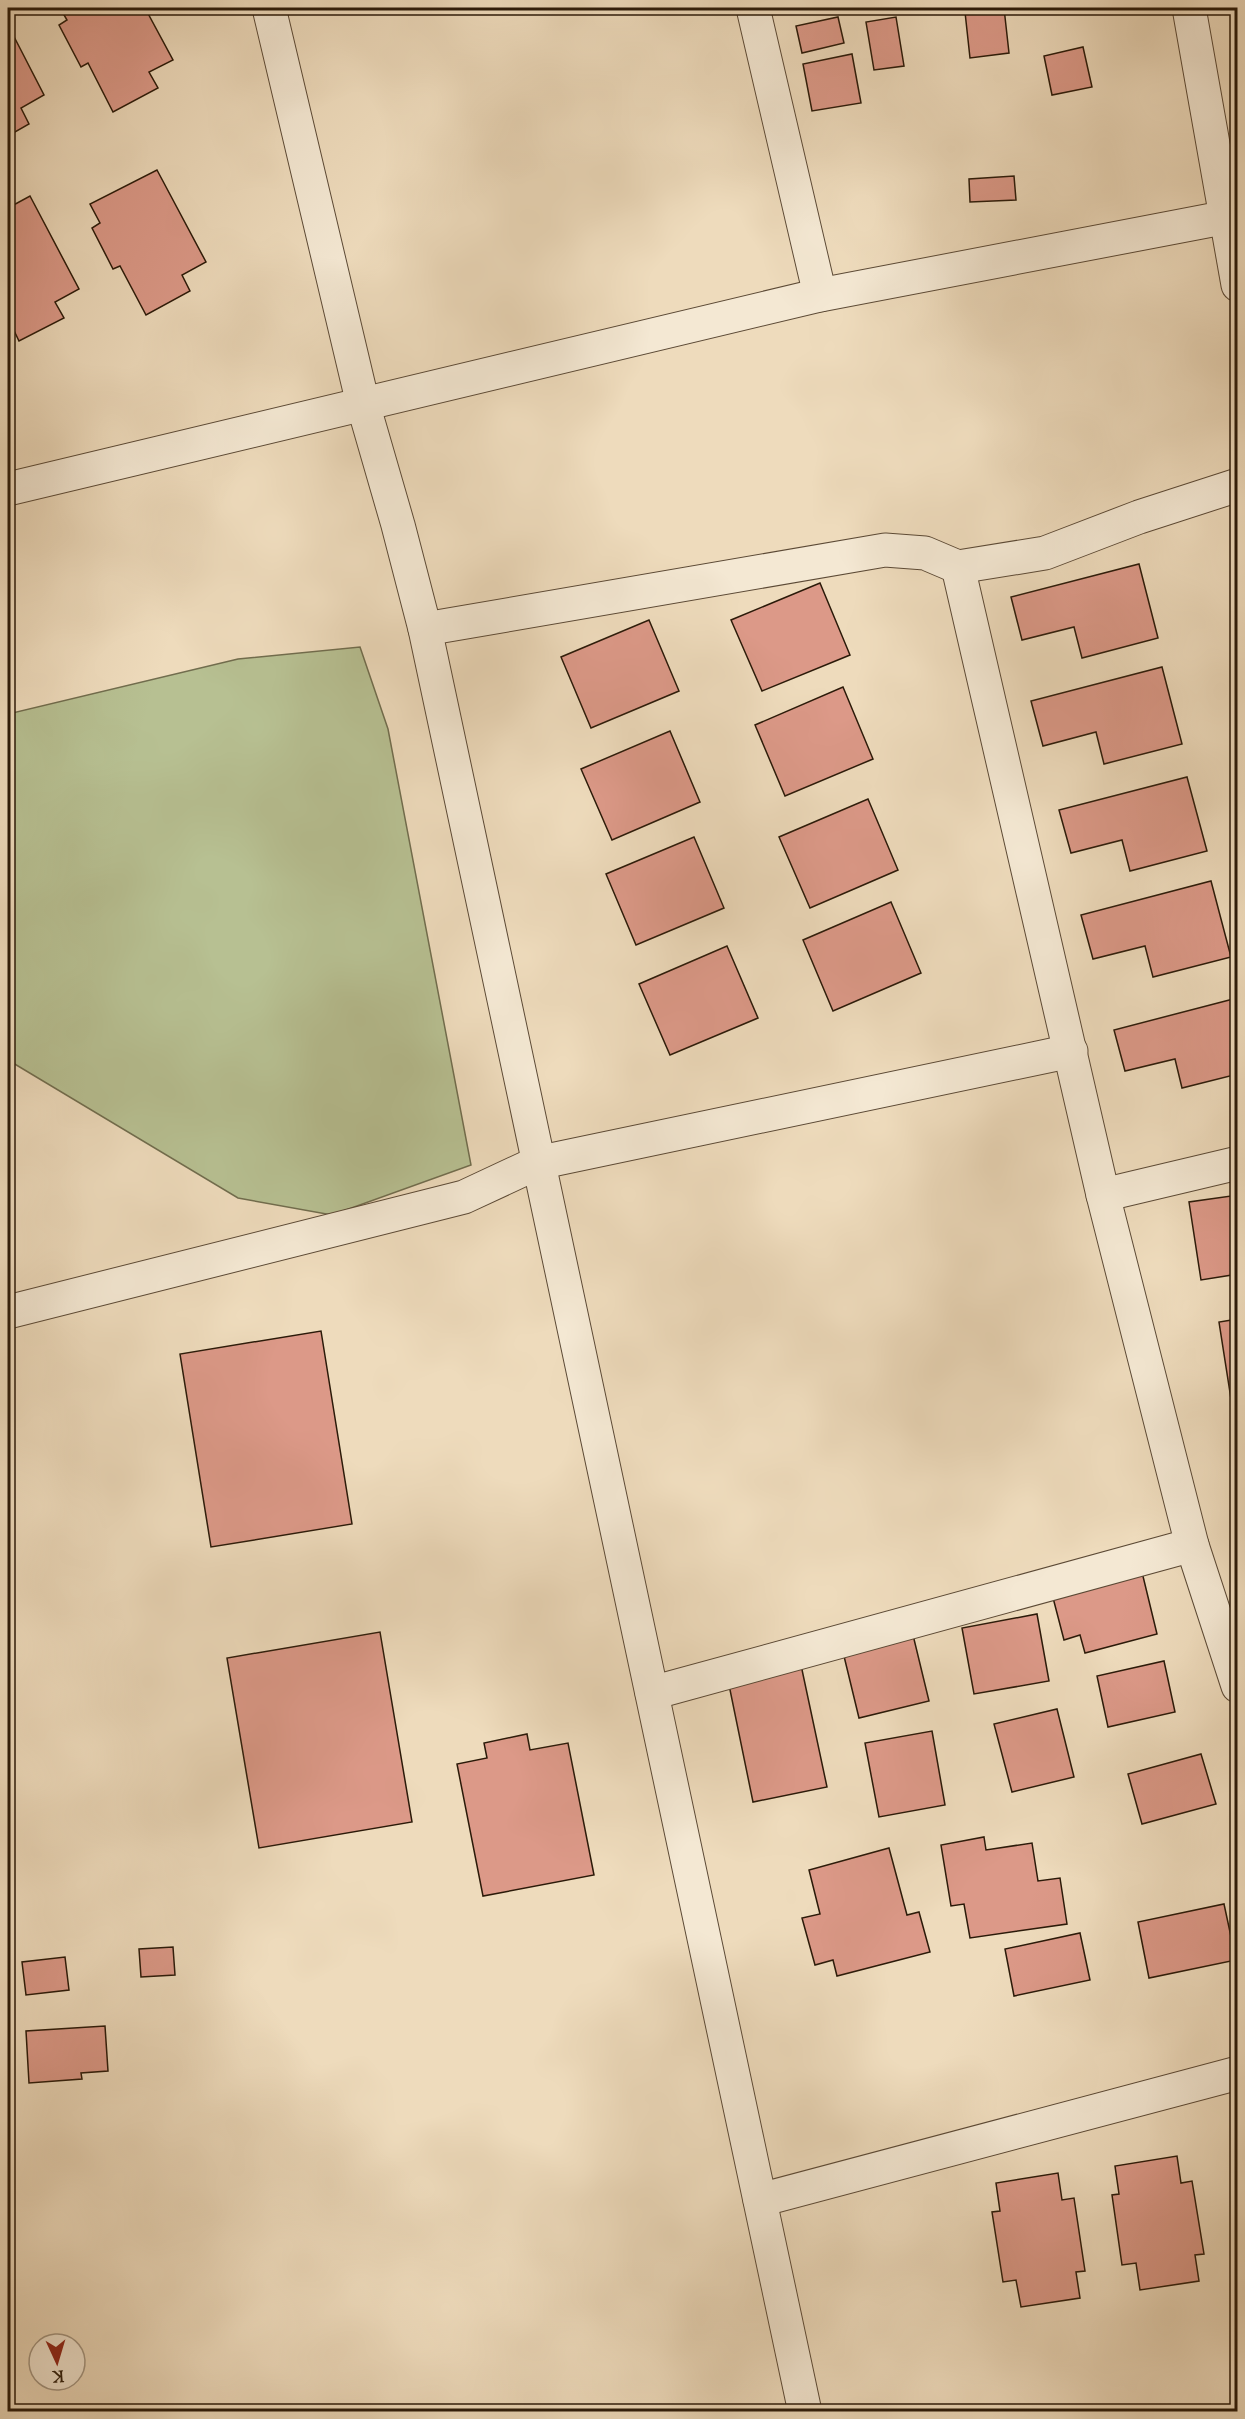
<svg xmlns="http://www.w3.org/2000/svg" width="1245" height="2419" viewBox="0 0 1245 2419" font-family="'Sorts Mill Goudy',serif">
<rect width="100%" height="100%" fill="#eedbbc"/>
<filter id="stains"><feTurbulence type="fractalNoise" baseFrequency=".00333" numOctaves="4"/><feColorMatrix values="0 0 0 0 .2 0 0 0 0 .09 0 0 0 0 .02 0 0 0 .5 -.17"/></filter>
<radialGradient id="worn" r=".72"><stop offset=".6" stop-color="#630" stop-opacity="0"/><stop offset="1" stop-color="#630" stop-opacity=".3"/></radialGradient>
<path fill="#b7c092" stroke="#716d4e" stroke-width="1.5" d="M360,647L388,729L471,1165L332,1215L238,1198L8,1060V714L238,659Z"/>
<g fill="#dc9988" stroke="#2b1a09" stroke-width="1.5">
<path d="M60,8H145L173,60L149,72L158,88L113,112L88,63L81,67L59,25L67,20Z"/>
<path d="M1004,8L1009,53L970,58L965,12Z"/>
<path d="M838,17L844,43L802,53L796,26Z"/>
<path d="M896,17L904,66L874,70L866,22Z"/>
<path d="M8,25L44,95L21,108L29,124L8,136Z"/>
<path d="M1083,47L1092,87L1052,95L1044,56Z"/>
<path d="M852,54L861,103L812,111L803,64Z"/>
<path d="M157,170L206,262L182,275L190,291L146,315L120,266L113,269L92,228L100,223L90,204Z"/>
<path d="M1014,176L1016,200L970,202L969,179Z"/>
<path d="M30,196L79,289L55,302L64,318L19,341L8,318V208Z"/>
<path d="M1139,564L1158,638L1082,658L1074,627L1022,640L1011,597Z"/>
<path d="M820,583L850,655L762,691L731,620Z"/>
<path d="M649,620L679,691L591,728L561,657Z"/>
<path d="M1162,667L1182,744L1104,764L1096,732L1043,746L1031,701Z"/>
<path d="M843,687L873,759L785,796L755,725Z"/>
<path d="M670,731L700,802L612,840L581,769Z"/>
<path d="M1187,777L1207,851L1130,871L1122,840L1071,853L1059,810Z"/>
<path d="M868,799L898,870L810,908L779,837Z"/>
<path d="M694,837L724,908L636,945L606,874Z"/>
<path d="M1211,881L1231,957L1153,977L1145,946L1093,959L1081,915Z"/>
<path d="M891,902L921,973L833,1011L803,940Z"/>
<path d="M727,946L758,1018L670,1055L639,984Z"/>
<path d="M1237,998L1238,1074L1182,1088L1175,1059L1125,1071L1114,1030Z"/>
<path d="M1238,1195V1274L1201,1280L1189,1202Z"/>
<path d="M1238,1319V1398L1231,1399L1219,1322Z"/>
<path d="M321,1331L352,1524L211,1547L180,1354Z"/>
<path d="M1141,1568L1157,1634L1085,1653L1080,1635L1064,1640L1051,1590Z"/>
<path d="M1037,1614L1049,1681L974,1694L962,1628Z"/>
<path d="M380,1632L412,1822L259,1848L227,1658Z"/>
<path d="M913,1635L929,1701L859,1718L843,1652Z"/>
<path d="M1164,1661L1175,1712L1108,1727L1097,1676Z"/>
<path d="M801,1665L827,1787L753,1802L728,1680Z"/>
<path d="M1057,1709L1074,1777L1012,1792L994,1724Z"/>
<path d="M932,1731L945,1805L879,1817L865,1743Z"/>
<path d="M527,1734L530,1750L568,1743L594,1875L483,1896L457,1764L487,1758L484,1743Z"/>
<path d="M1201,1754L1216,1804L1142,1824L1128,1774Z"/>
<path d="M984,1837L986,1850L1032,1843L1038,1881L1060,1878L1067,1924L970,1938L964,1904L951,1906L941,1845Z"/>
<path d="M889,1848L907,1915L919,1912L930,1952L837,1976L833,1960L815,1965L802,1918L820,1914L809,1870Z"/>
<path d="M1224,1904L1236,1960L1149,1978L1138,1922Z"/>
<path d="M1080,1933L1090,1980L1014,1996L1005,1949Z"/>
<path d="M173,1947L175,1975L141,1977L139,1949Z"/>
<path d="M65,1957L69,1990L26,1995L22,1962Z"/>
<path d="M105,2026L108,2071L81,2073L82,2079L29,2083L26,2031Z"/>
<path d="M1177,2156L1181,2183L1192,2181L1204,2254L1195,2255L1199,2281L1140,2290L1136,2263L1122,2265L1112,2195L1119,2194L1115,2166Z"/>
<path d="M1058,2173L1062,2200L1074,2198L1085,2271L1076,2272L1080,2298L1021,2307L1016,2280L1003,2282L992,2212L1000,2211L996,2183Z"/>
</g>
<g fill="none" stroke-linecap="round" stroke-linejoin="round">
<defs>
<g id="street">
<path d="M269,8L363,404L398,525L425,629L805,2412"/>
<path d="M753,8L820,295"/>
<path d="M1189,8L1238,285"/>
<path d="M8,489L820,295L1238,215"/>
<path d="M958,567L1103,1195L1192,1545L1238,1686"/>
<path d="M425,629L885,550L925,553L958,567L1045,553L1139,517L1238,485"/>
<path d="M1103,1195L1238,1163"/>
<path d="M8,1312L464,1197L537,1163L1071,1051"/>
<path d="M652,1693L1192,1545"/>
<path d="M760,2200L1238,2073"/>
</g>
</defs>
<use href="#street" stroke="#5c4a36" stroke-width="35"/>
<use href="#street" stroke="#f4e8d3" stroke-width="33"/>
</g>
<rect width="1245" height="2419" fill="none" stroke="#eedbbc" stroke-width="30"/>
<rect x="9" y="9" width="1227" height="2401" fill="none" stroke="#2b1a09" stroke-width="3"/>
<rect x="15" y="15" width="1215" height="2389" fill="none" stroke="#2b1a09" stroke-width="1.5"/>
<g transform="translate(57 2362) rotate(176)"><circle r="28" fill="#f4e8d3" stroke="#a49682" stroke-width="1.5"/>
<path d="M0-4.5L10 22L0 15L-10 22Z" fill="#8f2418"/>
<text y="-9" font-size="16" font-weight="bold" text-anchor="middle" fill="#2b1a09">K</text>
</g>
<rect width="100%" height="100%" filter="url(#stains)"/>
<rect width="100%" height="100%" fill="url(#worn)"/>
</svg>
